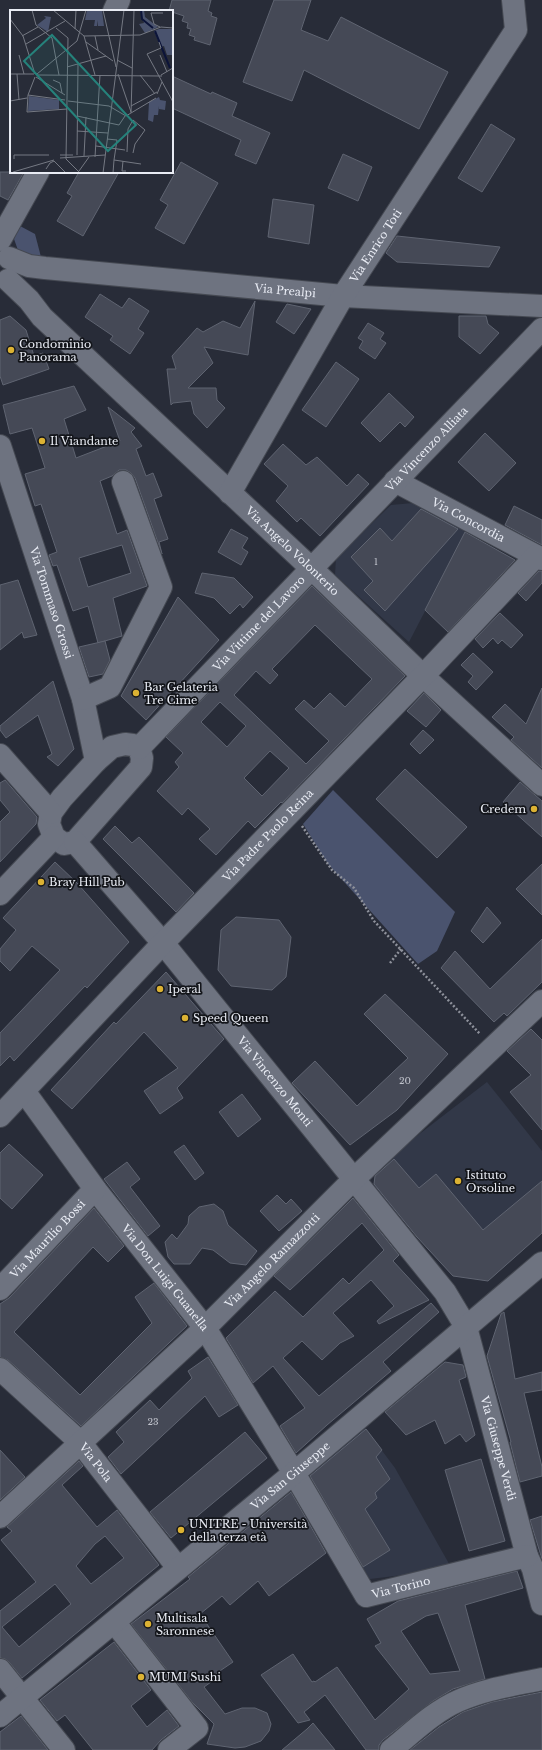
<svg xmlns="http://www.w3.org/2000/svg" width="542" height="1750" viewBox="0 0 542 1750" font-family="'Libre Baskerville',serif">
<rect width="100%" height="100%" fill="#282c38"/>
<g fill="#323848">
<path d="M413,503L467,530L409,642L335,575L336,558L391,505Z"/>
<path d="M487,1082L542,1151V1233L488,1281L453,1276L373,1187L376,1175L409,1142Z"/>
<path d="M365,1428L395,1468L452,1569L370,1579L304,1478Z"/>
</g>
<g fill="#4a536e">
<path d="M20,226L35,234L41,257L19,253L14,239Z"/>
<path d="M333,790L455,912L437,951L418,964L328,864L303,824Z"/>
</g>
<g fill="#454956" stroke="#5f6471" fill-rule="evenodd">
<path d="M172,0H211L208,11L212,13L211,16L217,18L210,45L194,40L195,37L189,35L191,29L187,28L188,23L182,21L184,16L169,11Z"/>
<path d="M274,0H311L301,30L328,41L341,17L448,72L419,129L304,70L292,101L243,82Z"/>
<path d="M172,76L211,94L212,92L237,103L232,116L270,133L256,164L235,155L241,140L172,108Z"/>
<path d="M491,124L515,139L482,192L458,178Z"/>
<path d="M343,154L372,167L358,201L328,188Z"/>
<path d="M181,162L218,183L184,244L155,228L168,205L160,200Z"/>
<path d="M0,172H24L8,200L0,196Z"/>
<path d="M79,172H119L83,236L57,221L72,196L67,193Z"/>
<path d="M273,199L314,205L309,244L268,237Z"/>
<path d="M397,236L500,247L489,267L397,262L386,253Z"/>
<path d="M100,294L122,308L129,298L149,311L138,329L144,333L130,354L110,340L113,336L85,317Z"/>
<path d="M255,301L248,355L204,347L213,363L188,388H216L217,400L225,408L207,428L194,414L191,401L173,403L171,405L167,369H176L172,356L197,328L203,332L223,321L240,328Z"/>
<path d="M287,304L311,309L294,334L276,322Z"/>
<path d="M10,316L26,330L34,356L43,353L49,369L3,385L0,376V320Z"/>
<path d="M459,316H486L488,324L499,333L480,354L459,337Z"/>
<path d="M368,323L384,333L380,339L386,343L375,359L359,348L363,341L358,338Z"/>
<path d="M336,362L359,379L326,427L302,410Z"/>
<path d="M74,386L86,410L64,419L76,458L120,441L108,407L135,428L131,432L142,446L136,449L146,476L153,473L162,496L154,499L168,539L159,542L162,554L135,478L131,473L126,470H119L112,476L100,481L117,534L127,530L147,586L113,598L122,636L98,643L88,606L73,611L57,565L53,566L49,555L57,552L41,504L35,506L25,474L45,468L32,428L10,434L3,405ZM122,545L131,573L88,587L79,558Z"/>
<path d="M389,393L414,417L405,427L400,422L380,442L361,423Z"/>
<path d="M485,433L516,463L489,491L458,462Z"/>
<path d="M283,444L306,465L317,457L347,486L358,474L369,484L320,536L301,518L297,522L276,501L288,486L264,464Z"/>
<path d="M514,506L542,520V545L505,525Z"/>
<path d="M421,509L458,529L385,611L364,590L373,581L351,557L380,528L392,541Z"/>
<path d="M231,529L248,538L242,548L248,552L241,565L218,552Z"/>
<path d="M465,532L515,560L448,632L425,610Z"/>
<path d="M539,571H542V583L526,601L518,593Z"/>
<path d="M202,573L234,578L253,597L243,608L240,604L230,614L214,598L195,593Z"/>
<path d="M18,580L37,635L24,638L22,632L0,650V585Z"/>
<path d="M312,586L405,676L282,803L281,802L255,828L248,821L216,855L199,839L210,829L188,808L182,815L157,791L179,767L175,762L183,753L166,737ZM315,625L372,679L345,707L330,693L314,709L304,700L295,709L329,741L306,764L234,695L256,671L270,684L278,675L272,669ZM220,702L246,726L227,747L201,722ZM270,751L289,768L262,796L244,778Z"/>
<path d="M178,597L219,640L146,720L121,696Z"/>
<path d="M500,613L523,635L511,648L502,640L498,644L493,638L483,648L475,639Z"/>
<path d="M105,641L110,660L103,674L89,677L79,647Z"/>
<path d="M473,653L493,672L476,690L468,682L473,676L461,665Z"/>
<path d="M53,681L74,749L58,766L47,757L52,754L38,715L6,738L0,730V726Z"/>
<path d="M542,688V768L511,740L514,737L492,717L505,704L526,724Z"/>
<path d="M424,693L441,710L426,727L407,711Z"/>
<path d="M423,730L434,740L420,754L410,744Z"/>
<path d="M405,769L467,827L437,858L376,799Z"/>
<path d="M5,780L37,817L36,824L0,862V822L10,812L0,800V783Z"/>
<path d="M520,782L542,801V837L503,802Z"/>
<path d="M115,826L132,843L139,837L194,893L176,912L103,839Z"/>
<path d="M55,862L77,883L129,942L87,988L85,986L14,1061L10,1056L0,1066V1033L60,970L32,946L10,971L0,961V949L16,930L3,918Z"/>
<path d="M542,864V915L516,889Z"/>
<path d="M487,907L501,923L483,943L471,931Z"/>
<path d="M236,917L279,920L291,937L286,977L272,990L231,986L218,970L221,930Z"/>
<path d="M542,939V982L507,1016L504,1013L494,1022L441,968L455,951L490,989Z"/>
<path d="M166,972L224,1039L177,1088L183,1098L160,1114L144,1091L178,1068L144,1032L72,1109L51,1090L114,1022L116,1024Z"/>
<path d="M385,994L448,1054L397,1110L350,1145L292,1083L315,1061L357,1106L408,1058L364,1014Z"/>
<path d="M531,1029L542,1040V1130L510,1092L531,1075L507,1051Z"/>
<path d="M242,1094L261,1119L238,1137L219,1112Z"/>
<path d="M9,1144L43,1175L12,1209L0,1198V1153Z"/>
<path d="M184,1145L204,1173L195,1180L174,1152Z"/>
<path d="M394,1159L419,1188L436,1174L483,1230L542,1181V1233L488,1281L453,1276L417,1237L374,1184L375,1176Z"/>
<path d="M127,1162L140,1179L130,1187L160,1226L148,1236L104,1179Z"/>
<path d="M277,1195L286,1204L291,1199L302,1211L279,1231L260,1211Z"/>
<path d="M353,1198L399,1255L393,1261L429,1300L379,1324L377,1321L394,1306L371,1280L333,1313L354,1336L340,1343L322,1360L302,1341L283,1358L319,1396L431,1303L439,1312L383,1362L391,1371L327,1425L296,1453L280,1426L305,1408L273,1366L253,1383L226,1338L275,1291L303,1317L343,1278L349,1284L384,1250L362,1223L290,1290L274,1276Z"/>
<path d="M214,1204L223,1211L228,1225L257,1251L246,1265L230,1263L213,1250L202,1248L190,1264H174L168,1257L165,1242L172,1234L177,1239L188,1224L189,1216L199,1207Z"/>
<path d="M94,1208L124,1246L108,1262L93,1247L14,1332L80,1395L152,1323L135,1297L154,1283L187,1326L81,1426L8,1360L0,1357V1304L9,1298Z"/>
<path d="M504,1312L515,1379L542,1372V1390L524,1393L542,1467V1476L520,1482L510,1442H511L487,1356L501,1314Z"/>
<path d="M208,1357L238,1405L219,1417L205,1396L121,1474L108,1457L124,1442L116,1432L150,1400L159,1410L192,1378L188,1371Z"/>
<path d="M445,1362L463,1365L466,1377L459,1380L475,1435L466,1442L460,1434L445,1444L435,1420L406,1435L385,1412Z"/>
<path d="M366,1429L382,1450L376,1457L390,1479L375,1493L377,1498L365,1509L390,1550L363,1567L310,1476Z"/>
<path d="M245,1432L267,1458L171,1538L150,1512Z"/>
<path d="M0,1450L25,1477L0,1500Z"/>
<path d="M481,1459L505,1541L469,1551L445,1470Z"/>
<path d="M79,1461L83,1466L62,1485L97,1527L117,1510L159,1565L22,1678L9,1662L5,1659L0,1658V1611L36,1582L1,1540L12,1531L7,1527ZM105,1536L124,1558L91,1584L76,1566L95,1544ZM55,1584L71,1604L19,1647L2,1627Z"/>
<path d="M291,1492L326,1553L269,1596L258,1581L230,1605L222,1596L200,1614L233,1662L208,1679L211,1682L204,1687L225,1714L242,1708H255L267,1713L271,1724L269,1731L261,1741L245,1747L235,1748L207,1744L214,1724L192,1702L131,1624L190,1579L188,1577Z"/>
<path d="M542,1516V1559L530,1520Z"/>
<path d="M517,1571L523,1588L465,1605L485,1679L453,1689L433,1701L383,1740L379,1745V1750H366L325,1695L304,1712L310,1720L298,1723L261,1675L293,1654L312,1682L314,1681L315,1682L337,1667L375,1720L409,1689L375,1646L381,1643L367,1619L398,1601ZM438,1613L460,1671L430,1674L401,1631L426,1616Z"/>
<path d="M114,1642L151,1690L131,1706L147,1727L167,1710L179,1726L161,1740L152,1750H93L65,1715L57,1721L40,1700Z"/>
<path d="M542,1692V1750H410L439,1727L463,1712L492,1702Z"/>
<path d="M21,1716L48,1750H0V1732Z"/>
<path d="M313,1723L335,1750H282L307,1729Z"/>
</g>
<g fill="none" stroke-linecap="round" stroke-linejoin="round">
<defs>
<g id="minor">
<path d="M114,11L119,0"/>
<path d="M0,240L38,172"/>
<path id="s1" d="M9,258L29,266L45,268L343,296L542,306"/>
<path id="s2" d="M8,280L29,300L42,317L311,568L423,676L542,785"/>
<path id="s3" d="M0,446L83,699L96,761"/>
<path id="s4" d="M395,481L542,559"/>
<path id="s5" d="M230,493L343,296L516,30L513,0"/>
<path d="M83,699L110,687L161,587L123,482"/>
<path d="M125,744L133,745L139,748L142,758L141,767L75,842L64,844L54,837L49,824L51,813L62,798L96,761L112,747Z"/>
<path id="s6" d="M139,748L542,329"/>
<path d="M0,755L51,813"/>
<path id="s7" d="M75,842L163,943L445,1292L466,1327L527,1556L533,1569L542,1604"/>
<path d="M0,894L54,837"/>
<path id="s8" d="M24,1091L95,1189L205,1328L294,1473L366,1596L527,1556"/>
<path id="s9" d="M0,1116L163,943L423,676L536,556"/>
<path id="s10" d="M0,1289L95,1189"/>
<path id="s11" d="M0,1369L80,1442L178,1568"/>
<path id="s12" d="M0,1517L205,1328L354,1179L542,1001"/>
<path d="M115,1623L197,1728L169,1750"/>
<path d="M0,1670L64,1750"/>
<path id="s13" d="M0,1716L294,1473L542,1263"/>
<path d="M391,1750C412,1733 433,1712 458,1701C485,1689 514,1685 542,1679"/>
</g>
</defs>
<use href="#minor" stroke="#454952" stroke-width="24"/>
<g stroke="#8e919b" stroke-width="2.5" stroke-dasharray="2 2" stroke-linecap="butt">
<path d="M302,826L332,870L354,888L374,921L480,1034"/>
<path d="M390,963L401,949"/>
</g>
<use href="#minor" stroke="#6e7380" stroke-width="22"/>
</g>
<g fill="#dcb233" stroke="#13151a" stroke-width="1.5">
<circle cx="11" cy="350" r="4"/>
<circle cx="42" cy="441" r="4"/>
<circle cx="136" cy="693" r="4"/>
<circle cx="534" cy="809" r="4"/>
<circle cx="41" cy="882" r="4"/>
<circle cx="160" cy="989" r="4"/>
<circle cx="185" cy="1018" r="4"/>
<circle cx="458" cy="1181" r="4"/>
<circle cx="181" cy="1530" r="4"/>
<circle cx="148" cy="1624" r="4"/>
<circle cx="141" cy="1677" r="4"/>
</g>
<g text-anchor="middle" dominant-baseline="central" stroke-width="3.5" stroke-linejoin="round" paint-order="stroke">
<g font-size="9" fill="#c0c3cc">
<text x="376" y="561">1</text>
<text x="405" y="1080">20</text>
<text x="153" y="1421">23</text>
</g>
<g font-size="11" fill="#e9ecf4" stroke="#13151a">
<text stroke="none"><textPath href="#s5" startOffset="287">Via Enrico Toti</textPath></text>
<text stroke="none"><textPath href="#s1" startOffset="279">Via Prealpi</textPath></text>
<text stroke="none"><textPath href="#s6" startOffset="415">Via Vincenzo Alliata</textPath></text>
<text stroke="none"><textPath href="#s4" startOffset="83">Via Concordia</textPath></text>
<text stroke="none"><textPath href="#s2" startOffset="393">Via Angelo Volonterio</textPath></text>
<text stroke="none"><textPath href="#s3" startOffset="165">Via Tommaso Grossi</textPath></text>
<text stroke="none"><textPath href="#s6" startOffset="173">Via Vittime del Lavoro</textPath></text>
<text stroke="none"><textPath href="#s9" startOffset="388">Via Padre Paolo Reina</textPath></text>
<text stroke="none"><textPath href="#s7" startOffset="312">Via Vincenzo Monti</textPath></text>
<text stroke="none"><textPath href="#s10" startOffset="69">Via Maurilio Bossi</textPath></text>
<text stroke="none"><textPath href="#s12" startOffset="374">Via Angelo Ramazzotti</textPath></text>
<text stroke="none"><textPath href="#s8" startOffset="234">Via Don Luigi Guanella</textPath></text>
<text stroke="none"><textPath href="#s7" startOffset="749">Via Giuseppe Verdi</textPath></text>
<text stroke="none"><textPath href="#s11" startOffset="134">Via Pola</textPath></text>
<text stroke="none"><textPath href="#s13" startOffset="377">Via San Giuseppe</textPath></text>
<text stroke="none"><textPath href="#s8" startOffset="647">Via Torino</textPath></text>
</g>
<g font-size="11" fill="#e9ecf4" stroke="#13151a" text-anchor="start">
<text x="19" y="344">Condominio<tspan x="19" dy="13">Panorama</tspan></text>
<text x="50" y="441">Il Viandante</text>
<text x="144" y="687">Bar Gelateria<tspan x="144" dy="13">Tre Cime</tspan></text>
<text x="526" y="809" text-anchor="end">Credem</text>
<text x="49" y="882">Bray Hill Pub</text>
<text x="168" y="989">Iperal</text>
<text x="193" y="1018">Speed Queen</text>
<text x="466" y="1175">Istituto<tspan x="466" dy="13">Orsoline</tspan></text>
<text x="189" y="1524">UNITRE - Università<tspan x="189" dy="13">della terza età</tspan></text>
<text x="156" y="1618">Multisala<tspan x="156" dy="13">Saronnese</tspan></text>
<text x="149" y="1677">MUMI Sushi</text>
</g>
</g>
<g transform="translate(10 10)">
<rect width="163" height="163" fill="#282c38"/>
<path d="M77,0H92L94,16H88V10L87,16H84L85,10H75ZM130,0H134L135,7L148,17L135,23L129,14L134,13ZM34,6L41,7L38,22L27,15L36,8ZM149,19H163V45H157L154,36L151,37L144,21ZM19,86L49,90V99L18,101ZM149,87L150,90L156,91L155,100L149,99V96L148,105H144L143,112L138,110L139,92Z" fill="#4a536e"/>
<path fill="none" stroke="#0c1439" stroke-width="2" d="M131,0L132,9L143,18M145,21L160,58"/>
<path fill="none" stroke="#757983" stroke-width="1" d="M22,0L26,15L42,28L49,65M43,0L74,26L130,25L151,17L163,18M93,0L106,57M0,9L13,26L25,64M150,17L144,14L141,3H153M46,18L58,28L56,149L70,163M65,19L66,0M12,26L28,17M74,26L85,65M85,26L88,40M76,32L103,51M149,32L151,38L137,44L163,92M16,34L55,11M9,45L14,64M150,45L157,62M107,50L122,58M57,57L96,46M0,64H24M7,64L9,90M27,64L67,31L76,0M108,64L121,102M28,65L152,66M130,65L145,84M151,65L163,58M25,67L18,85L17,102L57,99M26,67L55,85M43,70L50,73L52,83M147,84L152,72M18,85L55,90M0,91L17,88M58,91L99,96L116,106L146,88M121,96L147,82M121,103L124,0M67,106L109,115L115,106M67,121L98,123M97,129L107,130L104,150M86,136L115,140M117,142L118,119L123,110L135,120L125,134L123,143M50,145H63M67,145L68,54M74,146L76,107M85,147L90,65M50,148L95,145M4,149V145H39M113,151L112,161H116M36,159L40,153L44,151L56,163M69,161L79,147M3,162L44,150M93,163L114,0M103,163L104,150L131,154"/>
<path fill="#25827b" fill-opacity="0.15" stroke="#25827b" stroke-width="2" d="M42,25L126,115L98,141L14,51Z"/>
<rect width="163" height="163" fill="none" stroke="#e9ecf4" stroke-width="2"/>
</g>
</svg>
